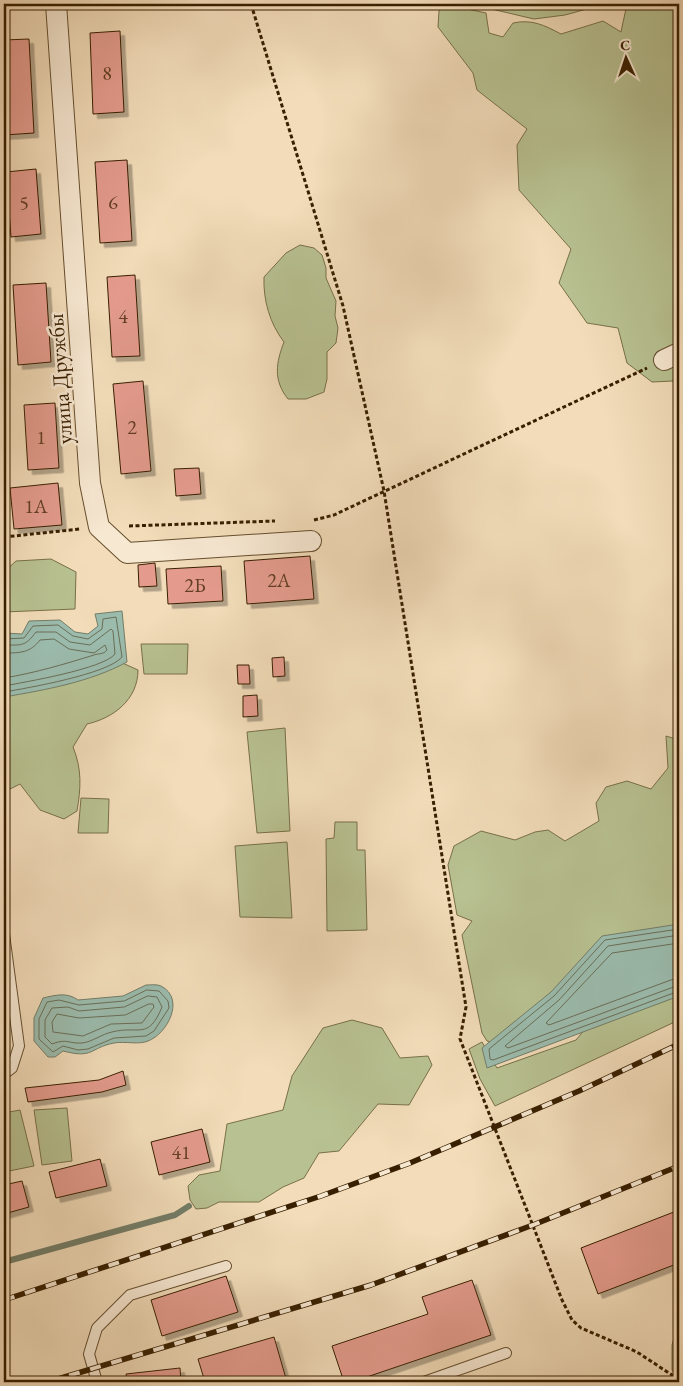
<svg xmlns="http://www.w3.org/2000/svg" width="683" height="1386" viewBox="0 0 683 1386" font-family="'EB Garamond',serif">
<defs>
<filter id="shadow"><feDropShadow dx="4.5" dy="4.5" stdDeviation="0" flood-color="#0004"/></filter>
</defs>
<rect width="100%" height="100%" fill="#f2dcb9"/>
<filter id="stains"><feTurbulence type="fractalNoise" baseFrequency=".004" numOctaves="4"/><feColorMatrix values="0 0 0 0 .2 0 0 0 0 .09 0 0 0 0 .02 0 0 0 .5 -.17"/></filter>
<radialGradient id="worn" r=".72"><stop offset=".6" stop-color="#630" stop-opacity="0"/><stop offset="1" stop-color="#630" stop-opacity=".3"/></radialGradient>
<g fill="#b8c191" stroke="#787048">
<path d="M444,4L486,13L489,33L503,37L513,23C532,19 544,25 561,34L603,21L621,32L627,4H679V396L673,381L652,382L627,363L618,328L587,323L559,283L571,249L519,190L517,145L527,129L477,90L473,73L438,27L439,11Z"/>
<path d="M477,4H605L565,15L534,19L483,7Z"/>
<path d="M300,245L314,248L322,255L326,268V278L336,301L335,316L338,328L336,343L327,352V379L324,392L306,399H288C273,380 276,363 284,342C270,324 263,300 264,277L286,253Z"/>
<path d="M51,559L76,572L75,609L4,612V572L16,561Z"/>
<path d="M141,644H188L187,674H144Z"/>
<path d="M118,661L138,670C138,699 114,718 87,724L73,747C82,769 81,788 77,811L64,819L40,810L20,784L4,792V688Z"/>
<path d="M285,728L290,831L257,833L247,732Z"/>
<path d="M666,736L679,740V950L496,1043L487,1041L482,1033L462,935L472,921L457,915L448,865L454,846L481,831L515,840L535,832L548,830L565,841L599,821L596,803L606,787L627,781L651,789L668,768Z"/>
<path d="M81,798L109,799L108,833H78Z"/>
<path d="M335,822H357V850H365L367,930L327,931L326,839L334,838Z"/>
<path d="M287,842L292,918L240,917L235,846Z"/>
<path d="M679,986V1020L495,1106L480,1079L469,1049L482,1042L497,1068L576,1040L604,1006Z"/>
<path d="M352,1020L382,1028L400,1058L428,1056L432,1065L409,1105L378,1104L339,1151L319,1153L304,1178L283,1187L259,1202H219L207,1208L196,1209L190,1200L188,1186L199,1175L220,1171L227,1124L283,1110L292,1076L323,1028Z"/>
<path d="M67,1108L72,1161L42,1165L34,1110Z"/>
<path d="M20,1110L34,1166L4,1172V1113Z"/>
<path d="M679,1329V1379L672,1370V1345L676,1332Z"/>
</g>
<g fill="#9bbcae" stroke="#737d68">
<path d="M122,611L127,662C90,682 45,690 4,697V633L22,634L29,621L60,620L75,632L88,634L98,626L95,614Z"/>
<path d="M679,924V996L487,1068L482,1048L551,992L602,936Z"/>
<path d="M146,985C151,985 157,984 161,986C186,999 167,1034 148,1041C139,1045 125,1041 114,1043C89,1048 94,1059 63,1051L55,1057H48L34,1041V1018L43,998C56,995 67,992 78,1000L123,996Z"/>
</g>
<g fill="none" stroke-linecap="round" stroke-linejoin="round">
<g stroke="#6a6e57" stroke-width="1">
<path d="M4,639L24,638L33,626L58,625L73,636L88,639L102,629L103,619L116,617L122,657C108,674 28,688 4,692"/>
<path d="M4,645C21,645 25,647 36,632H56L70,642L90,645L111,629L113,631L115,654C103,669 25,682 4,686"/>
<path d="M4,653C20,653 30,653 40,640L54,639L69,649L94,653L105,645L107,650C103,655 99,653 94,655C65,664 35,673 4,678"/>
<path d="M679,929L605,940L554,996L489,1049L490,1059L493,1060L679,991"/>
<path d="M679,935L608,946L559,1000L505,1046L508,1048L679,985"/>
<path d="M679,943L612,953L546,1023L549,1025L679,977"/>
<path d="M147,990L159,991L168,1001L169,1008L154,1031L146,1036L114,1038L88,1049L78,1050L63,1046L53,1052L39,1039V1019L47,1002L59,1000L79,1005L124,1001Z"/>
<path d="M148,996L157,997L162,1007C148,1041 139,1025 112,1032C102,1034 92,1042 82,1043C69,1044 67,1038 52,1044L45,1037V1020L52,1008L68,1007L79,1011L124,1007Z"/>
<path d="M149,1004H153L154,1007L142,1023L111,1024L83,1036L53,1032L52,1022L57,1014L79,1018L125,1015Z"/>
</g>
<path stroke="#737d68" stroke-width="6" d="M4,1262L175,1215L189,1206"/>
</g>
<g fill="#e49b8d" stroke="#381f00" filter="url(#shadow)">
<path d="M120,31L124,112L93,114L90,33Z"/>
<path d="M29,39L34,133L4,135V40Z"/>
<path d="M127,160L132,241L100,243L95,162Z"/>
<path d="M36,169L41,234L11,237L6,172Z"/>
<path d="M135,275L140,356L112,357L107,277Z"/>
<path d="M46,283L51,362L18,365L13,285Z"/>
<path d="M143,381L151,471L121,474L113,384Z"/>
<path d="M55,403L59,468L28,470L24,405Z"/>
<path d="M199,468L201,494L176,496L174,469Z"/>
<path d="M58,483L62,525L14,529L10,488Z"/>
<path d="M310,556L314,599L247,604L244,561Z"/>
<path d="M155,563L157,586L139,587L138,565Z"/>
<path d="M221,566L223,601L168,604L166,569Z"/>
<path d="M284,657L285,676L273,677L272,658Z"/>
<path d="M237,665H249L250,684H238Z"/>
<path d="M257,695L258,716L243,717V696Z"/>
<path d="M123,1071L126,1085L102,1092L28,1102L25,1088L99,1080Z"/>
<path d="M202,1129L210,1162L159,1175L151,1142Z"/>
<path d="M100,1159L107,1186L56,1198L49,1172Z"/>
<path d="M22,1181L29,1207L4,1214V1185Z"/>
<path d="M679,1210V1263L598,1294L581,1248Z"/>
<path d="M226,1276L238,1312L162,1336L151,1300Z"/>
<path d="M472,1280L491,1335L352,1382H344L332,1346L428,1314L422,1297Z"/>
<path d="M274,1337L287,1382H205L198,1359Z"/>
<path d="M180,1368L181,1382H127L126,1374Z"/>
</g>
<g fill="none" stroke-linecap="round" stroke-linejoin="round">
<defs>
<g id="service">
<path d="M4,934L19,1046L12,1068L4,1074"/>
<path d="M97,1382L89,1354L97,1328L130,1295L226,1266"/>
<path d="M424,1382L506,1353"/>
</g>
<g id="minor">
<path d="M56,4L90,483L99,527L127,553L311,541"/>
<path d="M664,360L679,353"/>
</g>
</defs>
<use href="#service" stroke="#664e2e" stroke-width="12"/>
<use href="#minor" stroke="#664e2e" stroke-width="22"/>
<g stroke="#381f00" stroke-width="3" stroke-dasharray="4 2.5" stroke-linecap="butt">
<path d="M251,4L343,306L384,491L466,1007L460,1039L562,1300L572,1320L581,1328L637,1352L675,1377L676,1382"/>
<path d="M314,520L334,515L647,368"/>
<path d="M129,526L275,521"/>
<path d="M4,537L80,529"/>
</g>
<use href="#service" stroke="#f7e8d2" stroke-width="10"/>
<use href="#minor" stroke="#f7e8d2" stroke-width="20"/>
<defs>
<g id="rail">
<path d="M4,1300L321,1196L410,1163L579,1091L679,1044"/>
<path d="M48,1382L371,1285L533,1225L679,1166"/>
</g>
</defs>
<use href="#rail" stroke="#381f00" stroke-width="5.5"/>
<use href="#rail" stroke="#f7e8d2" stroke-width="4" stroke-dasharray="11" stroke-linecap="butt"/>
</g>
<g text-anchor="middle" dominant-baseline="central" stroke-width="5" stroke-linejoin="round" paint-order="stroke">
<g font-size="20" fill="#633e23">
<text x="107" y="73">8</text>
<text x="113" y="202">6</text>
<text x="24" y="203">5</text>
<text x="123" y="316">4</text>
<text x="132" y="427">2</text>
<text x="41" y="437">1</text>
<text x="36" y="506">1А</text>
<text x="279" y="580">2А</text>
<text x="195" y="585">2Б</text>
<text x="181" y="1152">41</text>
</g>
<g font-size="22" fill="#381f00" stroke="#f7e8d2">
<text transform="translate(60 379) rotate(-94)">улица Дружбы</text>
</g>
</g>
<rect width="683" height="1386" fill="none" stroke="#f2dcb9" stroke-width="20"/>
<rect x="5" y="5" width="673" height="1376" fill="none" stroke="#381f00" stroke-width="2.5"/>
<rect x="10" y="10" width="663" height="1366" fill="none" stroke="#381f00"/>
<g transform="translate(626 58) rotate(357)" stroke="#f7e8d2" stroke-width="4" paint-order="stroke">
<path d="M0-4L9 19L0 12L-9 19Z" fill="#381f00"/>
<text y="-8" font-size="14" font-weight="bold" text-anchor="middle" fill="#381f00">С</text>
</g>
<rect width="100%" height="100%" filter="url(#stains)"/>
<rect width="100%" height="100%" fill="url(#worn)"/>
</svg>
